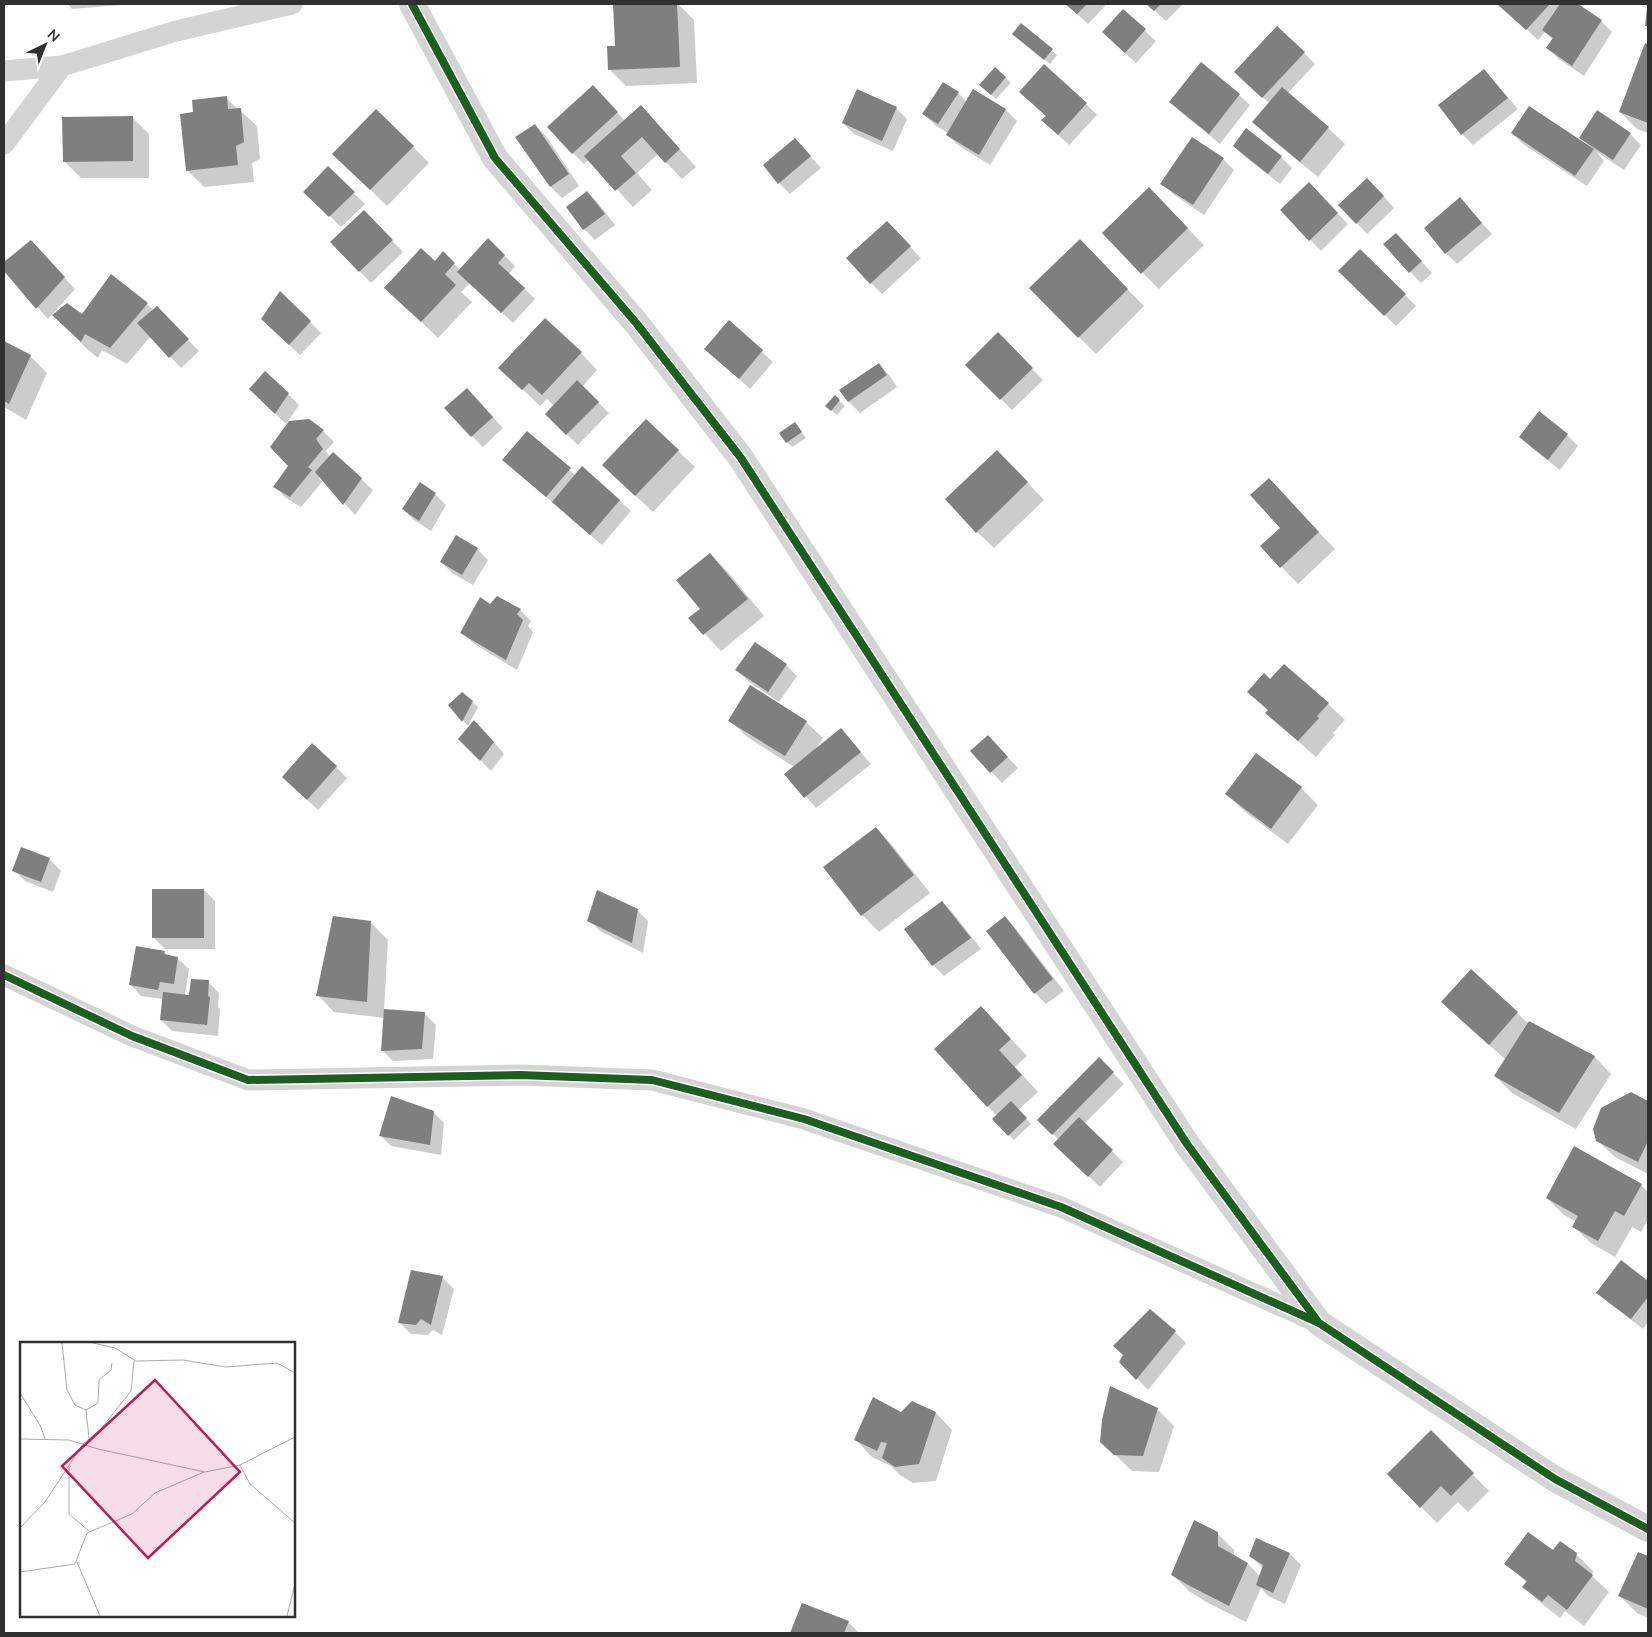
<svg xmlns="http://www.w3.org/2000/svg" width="1652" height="1637" viewBox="0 0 1652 1637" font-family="Mulish,sans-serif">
<rect width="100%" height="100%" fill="#fff"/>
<g fill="#0003">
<path d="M68,4H133L72,9Z"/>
<path d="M655,4H678L694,20L697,83L626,86L610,70L616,47L614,6Z"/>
<path d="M1066,4H1103L1105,6L1088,24Z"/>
<path d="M1148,4H1183L1166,21Z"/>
<path d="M1499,4H1575L1601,21L1612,32L1584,76L1559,59L1548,48L1553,40L1545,32L1538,40Z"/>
<path d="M1123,11L1156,41L1136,63L1114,43Z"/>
<path d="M1021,25L1057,55L1050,64L1019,39Z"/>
<path d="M1646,44L1648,45V133L1637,129L1620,112Z"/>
<path d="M1304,53L1315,64L1287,94L1328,128L1345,144L1318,177L1271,139L1254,122L1270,104L1247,83Z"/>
<path d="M995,68L1011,83L996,99L986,90Z"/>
<path d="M1484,70L1518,109L1473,145L1462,134Z"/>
<path d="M944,83L958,93L967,102L974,90L1006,110L1017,121L990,165L958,145L947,134L948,133L935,125L924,114Z"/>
<path d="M1239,95L1250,105L1220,144L1182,113L1171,102Z"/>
<path d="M226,98L257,126L260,159L252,163L254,182L204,187L187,170L195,113Z"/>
<path d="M604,98L625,121L657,124L696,167L682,179L658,154L637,173L652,190L633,207L589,159L584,164L573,153Z"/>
<path d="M1086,104L1097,115L1069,145L1054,131Z"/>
<path d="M896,108L907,119L893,151L854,134L843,123Z"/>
<path d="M376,110L429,163L387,206L334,154Z"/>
<path d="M132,117L149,134V178H81L64,161Z"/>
<path d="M535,125L546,136L579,186L562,198L551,187Z"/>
<path d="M1247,130L1281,157L1292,168L1280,184L1245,157L1234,146Z"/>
<path d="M1512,133L1588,145L1580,138L1630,134L1641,145L1624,170L1597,152L1604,161L1587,186L1523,144Z"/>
<path d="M795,140L821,168L790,194L779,183Z"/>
<path d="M1223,159L1234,170L1204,215L1173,194L1162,183Z"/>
<path d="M328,168L365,204L341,227L305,192Z"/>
<path d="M1309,184L1348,224L1321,251L1282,210Z"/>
<path d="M1149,189L1204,245L1159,289L1103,233Z"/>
<path d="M1378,190L1394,208L1367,234L1340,205Z"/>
<path d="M587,192L598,203L615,225L595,240L584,229Z"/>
<path d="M1460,199L1492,234L1457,264L1446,253Z"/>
<path d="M364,211L403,252L371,283L332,242Z"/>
<path d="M898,234L921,258L882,294L871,283Z"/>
<path d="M1080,241L1144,306L1096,354L1031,288Z"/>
<path d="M31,242L75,289L48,319L4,269V264Z"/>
<path d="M1384,245H1407L1432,273L1421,283Z"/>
<path d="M1360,250L1416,306L1396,326L1340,271Z"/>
<path d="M443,253L460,270L504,255L515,266L509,274L535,299L513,323L470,283L461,292L472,302L438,338L403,304Z"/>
<path d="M111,276L154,310L157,308L199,351L181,368L151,336L127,364L102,350L98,358L87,349L54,315L82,316Z"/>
<path d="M281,293L321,333L300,355L273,330Z"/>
<path d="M729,322L773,362L750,389L706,349Z"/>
<path d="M998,334L1043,380L1012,410L967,365Z"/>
<path d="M4,343L30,356L47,373L26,420L4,407Z"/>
<path d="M581,353L597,370L582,387L609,413L578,445L546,414L554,406L547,399L540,406L517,384Z"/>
<path d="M879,365L890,376L897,387L860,413L849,402L841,391Z"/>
<path d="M250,389L288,394L299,405L286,424Z"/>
<path d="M835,397L845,406L837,415L827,406Z"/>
<path d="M477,400L503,428L483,447L472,436Z"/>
<path d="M795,423L806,438L792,447L787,442Z"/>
<path d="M323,431L334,442L326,451L330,457L333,453L373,490L355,515L320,476L319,479L322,482L301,507L286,498L275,487L290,466Z"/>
<path d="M527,433L576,476L583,468L631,511L602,545L515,470Z"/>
<path d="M1567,435L1578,446L1560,470L1532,448L1521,437Z"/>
<path d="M678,451L695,467L653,512L621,482Z"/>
<path d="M1014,468L1044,500L994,548L977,532Z"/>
<path d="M435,494L446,505L431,531L414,520L403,509Z"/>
<path d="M1285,497L1335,549L1298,584L1262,546L1282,528Z"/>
<path d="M477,549L488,560L473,585L452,573L441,562Z"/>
<path d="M710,554L727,571L764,616L721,651L690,618L701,609Z"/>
<path d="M490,605L520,610L531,621L528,626L533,632L517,670L473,643L462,632Z"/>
<path d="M786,665L797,676L779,702L748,681L737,670Z"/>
<path d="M1270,681L1328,704L1345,720L1333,733L1335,735L1316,757L1284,729L1267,713L1269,711L1249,692Z"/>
<path d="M472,702L478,707L468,726L449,705Z"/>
<path d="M730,720L806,722L823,738L816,749L841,730L871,764L816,808L786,774L794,767L747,737Z"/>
<path d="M485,732L504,754L491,771L460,739Z"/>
<path d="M998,747L1018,768L1002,783L972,751Z"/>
<path d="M1257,755L1301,788L1318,805L1288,844L1244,811L1227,794Z"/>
<path d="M336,767L347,778L318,810L283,777Z"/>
<path d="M876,828L892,845L930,893L879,932L862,915L825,867Z"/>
<path d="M22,849L50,860L61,871L53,892L25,881L14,870Z"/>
<path d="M204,890L215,901V949H165L154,938Z"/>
<path d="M942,902L953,913L981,949L944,976L933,965L906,929Z"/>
<path d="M637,910L648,921L643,953L600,931L589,920Z"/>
<path d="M1005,918L1016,929L1064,991L1046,1004L1035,993Z"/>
<path d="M371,923L388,940L384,1010L425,1014L436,1025L433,1059L393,1061L382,1050L385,1018L334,1012L318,995Z"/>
<path d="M164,952L169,956L177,958L189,969L185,995L190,996L208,982L219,993L218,1007L220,1009L218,1036L172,1031L161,1020L163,999L141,996L130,984Z"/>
<path d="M1471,971L1529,1024L1595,1057L1611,1074L1576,1129L1512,1093L1495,1076L1506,1060L1460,1019Z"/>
<path d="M997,1024L1027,1056L1015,1067L1038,1092L1018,1110L1031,1124L1014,1140L1009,1135L997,1116L988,1106Z"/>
<path d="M1099,1059L1124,1084L1084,1124L1123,1162L1100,1187L1055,1144L1059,1140L1038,1120Z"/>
<path d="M1631,1093L1648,1102V1174L1615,1157L1597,1140Z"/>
<path d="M433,1112L444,1123L441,1155L391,1146L380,1135Z"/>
<path d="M1641,1185L1648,1192V1219L1641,1232L1632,1227L1615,1257L1591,1243L1574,1227L1577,1222L1564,1215L1547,1198Z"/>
<path d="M1622,1262L1648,1283V1322L1643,1329L1609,1303L1598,1292Z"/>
<path d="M443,1278L454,1289L442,1335L433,1330L428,1335L411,1334L400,1323Z"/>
<path d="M1175,1332L1186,1343L1148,1390L1121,1362L1125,1355Z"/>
<path d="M913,1402L936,1413L952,1430L936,1481L913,1483L900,1475L891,1466L872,1457L856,1440L901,1414Z"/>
<path d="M1157,1409L1174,1426L1159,1472L1132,1471L1102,1442Z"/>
<path d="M1431,1432L1489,1491L1468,1512L1458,1502L1437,1523L1389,1474Z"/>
<path d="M1217,1533L1234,1550V1556L1248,1564L1260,1576L1263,1568L1250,1556L1290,1554L1301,1565L1285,1604L1268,1596L1261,1588L1246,1622L1208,1603L1189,1591L1172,1574Z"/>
<path d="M1553,1552L1576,1554L1593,1571L1592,1576L1609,1592L1584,1626L1565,1611L1560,1618L1541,1603L1524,1587L1527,1583L1506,1563Z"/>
<path d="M1639,1553L1648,1558V1618L1637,1613L1620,1596Z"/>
<path d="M803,1605L848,1622L859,1633H792Z"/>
</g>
<g fill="#7f7f7f">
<path d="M613,4H677L680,67L608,70L607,46H615Z"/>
<path d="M1065,4H1087L1077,14Z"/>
<path d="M1146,4H1161L1154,11Z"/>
<path d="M1497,4H1550L1526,30Z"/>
<path d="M1560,4H1578L1602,20L1572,66L1546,48L1553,38L1542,30Z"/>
<path d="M1647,8L1648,9V26H1645Z"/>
<path d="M1123,9L1146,29L1125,53L1102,32Z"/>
<path d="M1021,23L1053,49L1044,60L1012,34Z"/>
<path d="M1277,26L1305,52L1262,98L1234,72Z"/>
<path d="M1645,43L1648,44V123L1619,112Z"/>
<path d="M1201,62L1240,94L1209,134L1169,102Z"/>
<path d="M1044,64L1087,103L1058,135L1041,120L1046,116L1019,92Z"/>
<path d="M995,67L1006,77L991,95L979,85Z"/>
<path d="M1484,69L1508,98L1461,135L1438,105Z"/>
<path d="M943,82L959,92L938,124L922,114Z"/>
<path d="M593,85L618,112L572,154L547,127Z"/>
<path d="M1282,87L1329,127L1300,162L1252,122Z"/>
<path d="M857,89L897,107L882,141L842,123Z"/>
<path d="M973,89L1006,109L979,155L946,135Z"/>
<path d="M227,96L228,109L241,108L244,142L236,146L238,165L186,171L180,114L193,112L192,100Z"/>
<path d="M641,105L680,149L665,163L642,137L621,156L636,173L615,191L584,156Z"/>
<path d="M1529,106L1594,149L1575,176L1511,133Z"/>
<path d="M376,109L414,146L370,190L332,154Z"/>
<path d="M1597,110L1631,133L1613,160L1579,138Z"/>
<path d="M133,116V161L63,162L62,117Z"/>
<path d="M535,124L569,174L550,187L515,137Z"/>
<path d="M1246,128L1282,156L1268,174L1233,146Z"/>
<path d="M1192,137L1224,158L1193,205L1160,184Z"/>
<path d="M795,138L811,156L778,184L763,165Z"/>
<path d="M328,166L355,192L329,217L303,192Z"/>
<path d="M1367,178L1384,196L1356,224L1338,205Z"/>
<path d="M1309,182L1338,213L1309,241L1280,210Z"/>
<path d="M1149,187L1188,228L1141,274L1102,233Z"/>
<path d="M587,191L605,214L583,230L566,207Z"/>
<path d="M1460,197L1482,223L1445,254L1424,228Z"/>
<path d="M364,210L393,240L359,272L330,242Z"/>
<path d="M887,221L911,246L870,284L846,258Z"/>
<path d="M1396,233L1422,261L1409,273L1383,244Z"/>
<path d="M488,238L505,255L498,263L525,288L501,313L457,272Z"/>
<path d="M1080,239L1128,289L1078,338L1029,288Z"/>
<path d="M31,240L65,277L36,309L4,271V262Z"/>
<path d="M421,248L435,261L443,251L455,263L445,274L456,285L421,322L384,288Z"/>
<path d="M1360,249L1406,294L1384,316L1338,271Z"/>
<path d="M111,274L148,303L110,348L85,334L81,342L52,315L67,303L82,314Z"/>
<path d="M280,291L311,321L289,345L261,319Z"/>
<path d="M157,306L189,339L169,358L137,323Z"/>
<path d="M545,318L582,352L542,395L529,383L522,390L498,368Z"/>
<path d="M729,320L763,350L739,379L704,349Z"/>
<path d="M998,332L1033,368L1000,400L965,365Z"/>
<path d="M4,341L31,355L9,404L4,401Z"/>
<path d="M879,363L887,375L848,402L839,390Z"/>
<path d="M265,371L289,393L275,414L249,389Z"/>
<path d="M577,380L599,402L566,435L545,414Z"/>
<path d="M467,388L493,417L471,437L444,408Z"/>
<path d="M835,395L840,400L831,411L825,406Z"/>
<path d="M1539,411L1568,434L1548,460L1519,437Z"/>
<path d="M309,419L324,430L316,439L323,449L308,467L312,470L290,497L273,487L288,466L270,447L289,421Z"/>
<path d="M646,419L679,450L635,496L602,465Z"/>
<path d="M795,422L802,432L786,443L779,433Z"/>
<path d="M527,431L571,468L546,497L502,460Z"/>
<path d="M997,450L1028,482L976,533L945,499Z"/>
<path d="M333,452L362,478L343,505L315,472Z"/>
<path d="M582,466L620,500L590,535L552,502Z"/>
<path d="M1269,478L1319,532L1280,568L1260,546L1280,528L1250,495Z"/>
<path d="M420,482L436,493L419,521L402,509Z"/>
<path d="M456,535L478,548L462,575L440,562Z"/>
<path d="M710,553L748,599L703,635L688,618L700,609L676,580Z"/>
<path d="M497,596L521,609L517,614L523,620L506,660L460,633L480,597L490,604Z"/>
<path d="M755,642L787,664L768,692L735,670Z"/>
<path d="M1284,664L1329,703L1317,716L1319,718L1298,741L1265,713L1268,710L1247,692L1264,673L1270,679Z"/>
<path d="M750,685L807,721L785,756L728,721Z"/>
<path d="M462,692L473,701L462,722L448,705Z"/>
<path d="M474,720L494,742L480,761L458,739Z"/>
<path d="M841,728L861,752L804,798L784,774Z"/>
<path d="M988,735L1008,757L990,773L970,751Z"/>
<path d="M312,743L337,766L307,800L282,777Z"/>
<path d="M1256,753L1302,787L1271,829L1225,794Z"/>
<path d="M876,827L914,875L861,916L823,867Z"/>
<path d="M21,847L50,858L41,882L12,871Z"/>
<rect x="152" y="889" width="52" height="49"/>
<path d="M597,890L638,909L632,943L587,921Z"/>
<path d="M942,901L971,938L932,966L904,929Z"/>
<path d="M333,916L371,921L367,1002L316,996Z"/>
<path d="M1005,916L1053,979L1034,994L986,931Z"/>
<path d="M136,946L165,951L164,954L178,957L174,984L160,982L158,990L129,985Z"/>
<path d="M1471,969L1518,1012L1489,1045L1441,1002Z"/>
<path d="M191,979L209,980L208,996L210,997L207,1025L160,1020L163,992L189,995Z"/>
<path d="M981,1006L1011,1039L999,1050L1022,1075L987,1107L934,1049Z"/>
<path d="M384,1009L425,1012L422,1049L381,1051Z"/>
<path d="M1529,1021L1595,1056L1559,1113L1494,1076Z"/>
<path d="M1099,1057L1114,1072L1052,1135L1037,1120Z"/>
<path d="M1631,1092L1648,1101V1141L1638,1162L1596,1141L1593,1129L1601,1108Z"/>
<path d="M391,1096L434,1111L430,1145L379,1136Z"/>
<path d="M1011,1101L1027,1118L1008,1136L992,1119Z"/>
<path d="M1079,1117L1113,1150L1088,1177L1053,1144Z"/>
<path d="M1574,1146L1642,1184L1624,1216L1615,1211L1598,1241L1572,1227L1578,1216L1546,1198Z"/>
<path d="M1621,1260L1648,1281V1297L1631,1319L1596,1293Z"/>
<path d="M411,1270L443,1276L431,1325L421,1319L416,1325L398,1323Z"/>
<path d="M1150,1309L1176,1331L1136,1380L1119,1362L1123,1355L1113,1346Z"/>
<path d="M1110,1386L1158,1408L1143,1456L1114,1455L1100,1442L1102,1420Z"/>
<path d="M873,1397L901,1412L912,1401L936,1412L919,1464L895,1467L882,1458L887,1443L881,1442L877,1451L854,1440Z"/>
<path d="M1431,1430L1474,1473L1451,1496L1441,1486L1420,1508L1387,1474Z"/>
<path d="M1194,1520L1218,1532V1546L1248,1563L1229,1606L1190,1586L1171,1575Z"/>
<path d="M1528,1532L1553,1550L1560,1541L1577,1553L1575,1561L1593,1575L1567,1610L1548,1595L1542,1602L1522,1587L1527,1581L1504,1564Z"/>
<path d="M1256,1538L1290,1553L1273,1593L1256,1585L1263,1565L1249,1556Z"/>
<path d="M1638,1552L1648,1556V1609L1618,1596Z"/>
<path d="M802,1603L849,1621L844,1633H790Z"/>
</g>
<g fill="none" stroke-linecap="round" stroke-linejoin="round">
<g stroke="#d4d4d4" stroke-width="21">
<path d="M4,71L62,66L176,31L292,4"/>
<path d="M4,144L62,66"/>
<path d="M4,975L132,1036L248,1080L520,1075L652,1080L804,1119L1061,1207L1319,1323"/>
</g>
<path stroke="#d4d4d4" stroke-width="26" d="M412,4L495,158L637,324L741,458L1187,1144L1319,1323L1555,1479L1648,1529"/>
<defs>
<g id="cycleway">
<path d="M412,4L495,158L637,324L741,458L1187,1144L1319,1323L1555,1479L1648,1529"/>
<path d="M4,975L132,1036L248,1080L520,1075L652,1080L804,1119L1061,1207L1317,1322"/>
</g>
</defs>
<use href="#cycleway" stroke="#fff" stroke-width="11"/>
<use href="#cycleway" stroke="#1b5e20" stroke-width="8"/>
</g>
<g transform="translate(20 1342)">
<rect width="275" height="275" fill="#fff"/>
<path fill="none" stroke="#acacac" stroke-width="1" d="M42,1L47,48L55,63L66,68M73,1L95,6L116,19L163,18L206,25L257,21L275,31M0,51L21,85L25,97M69,96L66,68L78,61L79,38L91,28L92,21M0,97L49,98L78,107L185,130L220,123L275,95M220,123L230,142L275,181M49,125V172L69,189M0,186L25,160L63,102L80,88L111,49L114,19M57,220L80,274M0,230L55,222L67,191L112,172L135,151L184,130M267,274L275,242"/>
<path fill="#c2185b" fill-opacity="0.15" stroke="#c2185b" stroke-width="2.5" d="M135,38L220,130L128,216L42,124Z"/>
<rect width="275" height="275" fill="none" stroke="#303030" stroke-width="2.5"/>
</g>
<rect width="1652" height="1637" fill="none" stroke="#303030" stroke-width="10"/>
<g transform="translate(45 45) rotate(43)" stroke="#ffffff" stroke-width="4" paint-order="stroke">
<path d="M0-4L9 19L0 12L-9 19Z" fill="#303030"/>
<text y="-8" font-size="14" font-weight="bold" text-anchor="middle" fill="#303030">N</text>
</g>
</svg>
